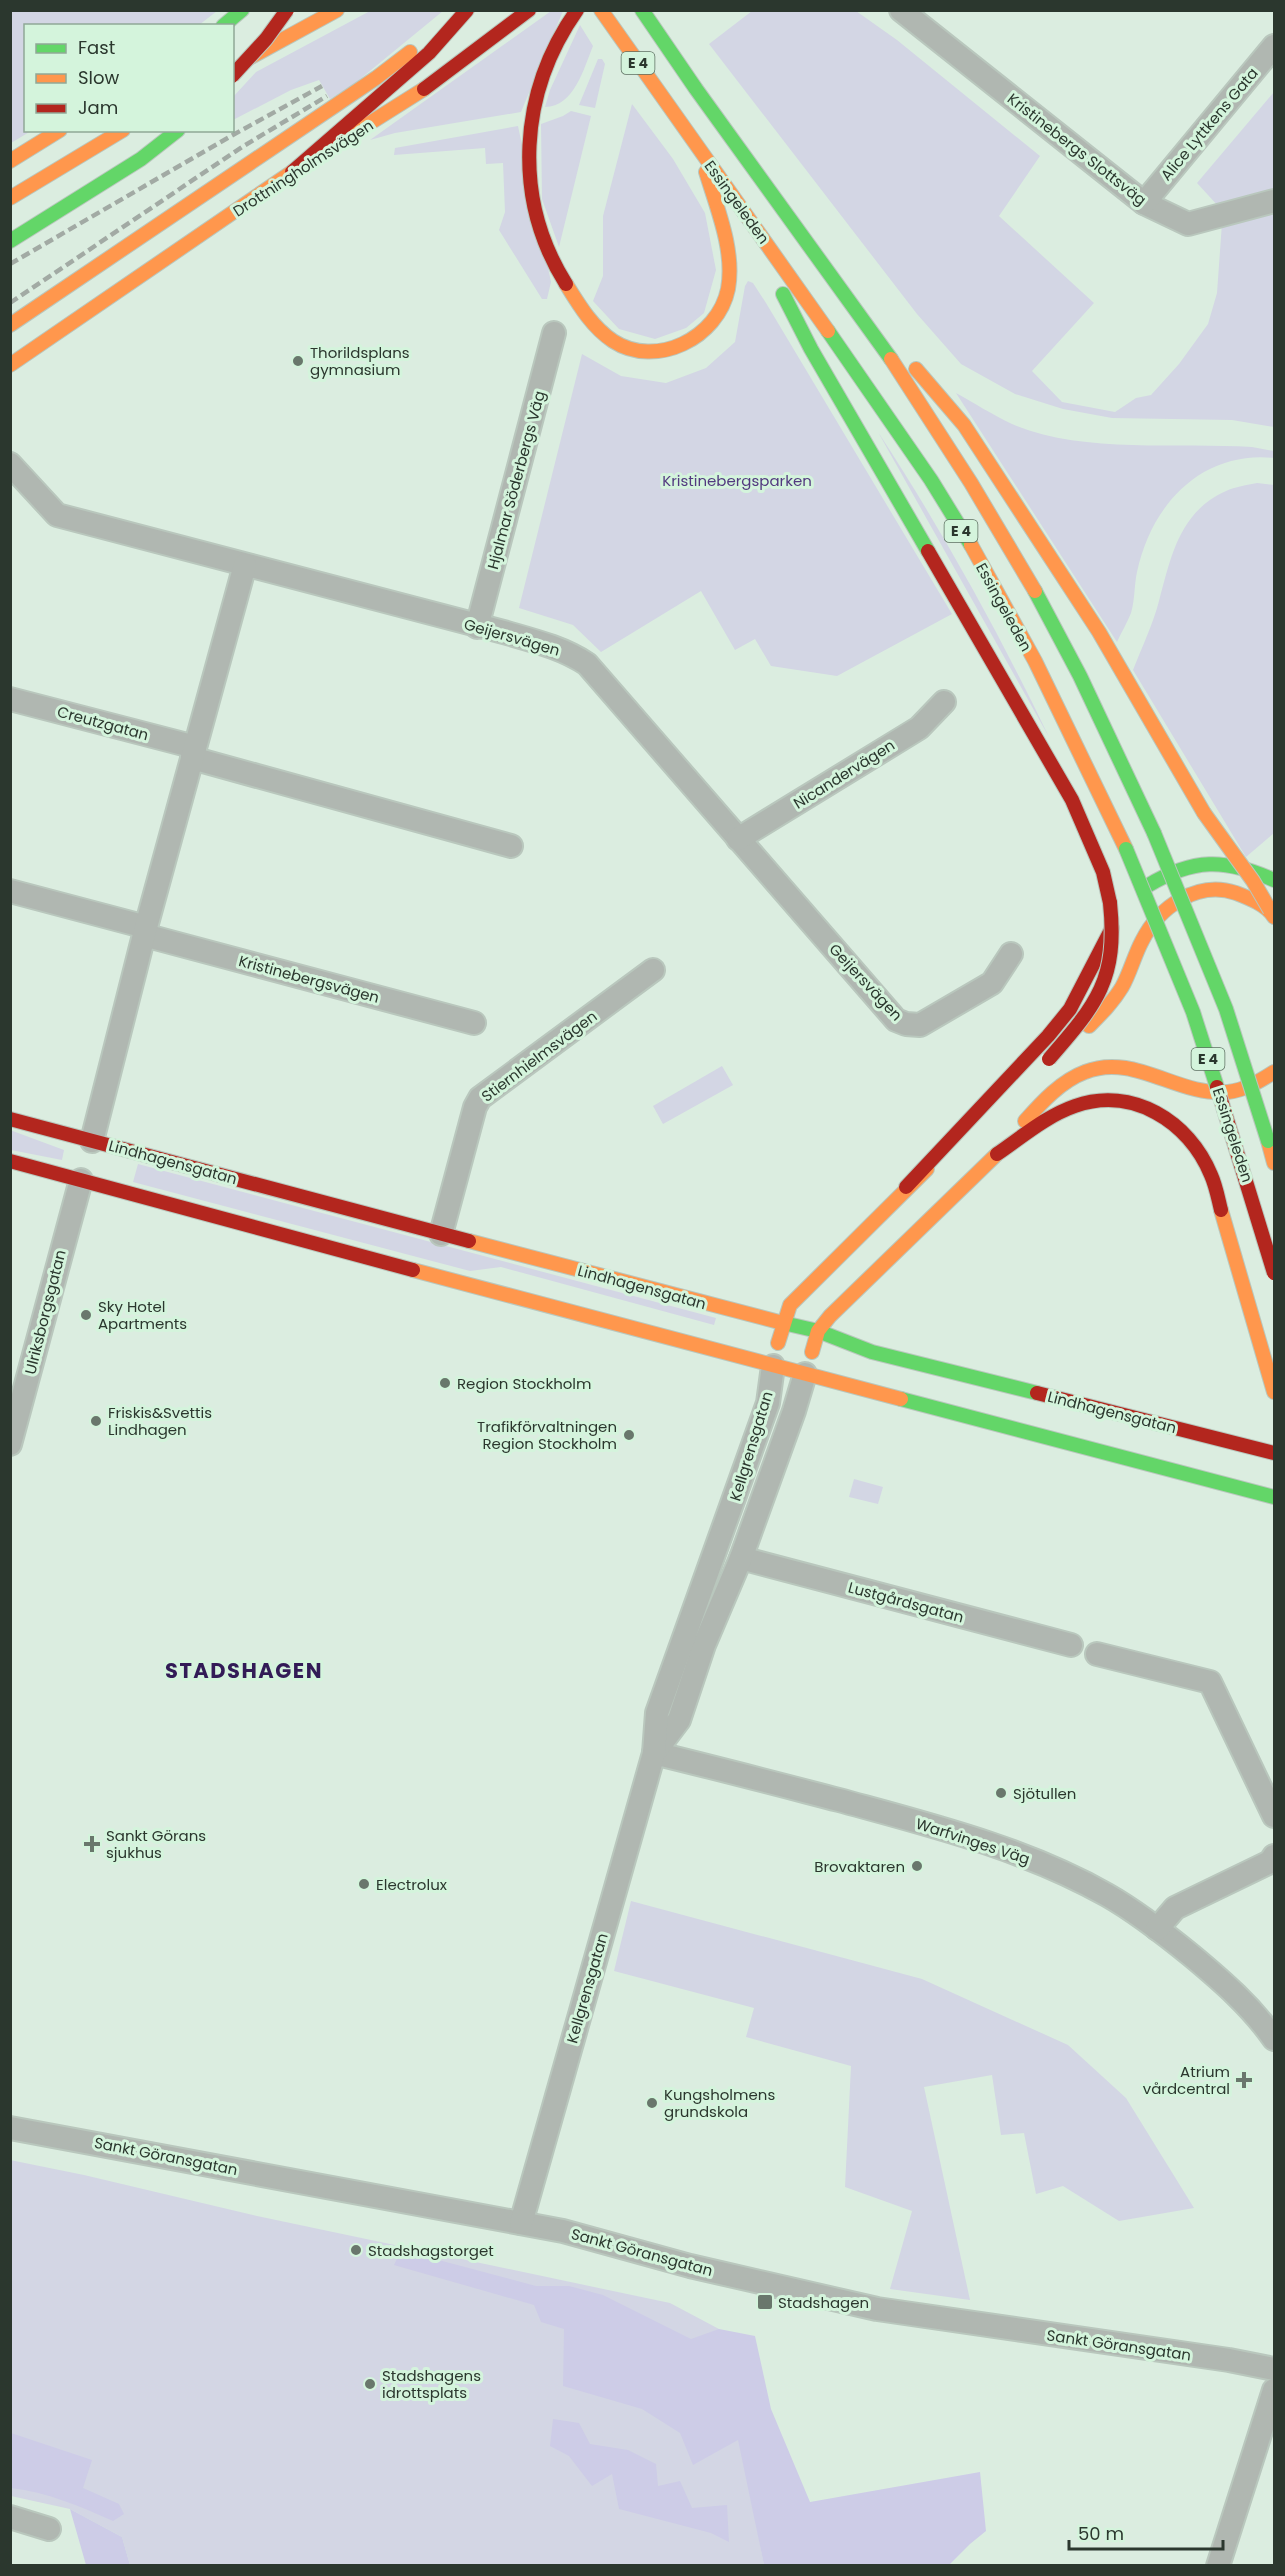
<svg xmlns="http://www.w3.org/2000/svg" width="1285" height="2576" viewBox="0 0 1285 2576" font-family="Poppins,sans-serif">
<rect width="100%" height="100%" fill="#dbede0"/>
<g fill="#d3d6e4">
<path d="M11,11H217L199,25L26,26V130L31,131L11,143Z"/>
<path d="M370,11H443L354,84L330,99L319,80L291,90L233,120V97L256,72Z"/>
<path d="M551,11H563L521,112L395,133L370,140Z"/>
<path d="M752,11H856L897,40L1040,156L999,216L1094,303L1032,371L1062,402L1115,412L1136,398L1151,395L1179,364L1208,324L1217,293L1222,223L1274,212V427L1232,420L1112,418L1063,409L1015,394L961,364L917,314L709,44Z"/>
<path d="M580,25L593,46C584,68 574,107 545,107L550,90Z"/>
<path d="M598,59H602L605,64L595,108L579,105Z"/>
<path d="M1274,92V194L1219,207L1197,183Z"/>
<path d="M632,104L673,159L705,213L716,270L704,313L686,328L655,339L619,329L593,301L603,276V216Z"/>
<path d="M571,111L591,116L559,247L542,199L541,124L563,116Z"/>
<path d="M518,126L551,282L547,299H542L499,230L505,212L503,163L486,164L485,148L394,155L395,148Z"/>
<path d="M748,281L753,283L766,303L952,614L837,676L771,666L755,639L735,650L701,591L601,652L573,625L519,608L582,354L621,376L666,383L706,368L735,342L745,286Z"/>
<path d="M956,393C974,403 993,415 1012,424C1082,454 1177,442 1252,447L1274,451V458C1250,455 1225,460 1204,472C1167,494 1146,531 1137,572C1134,586 1135,600 1131,613C1127,623 1121,633 1117,642Z"/>
<path d="M878,432C942,530 998,631 1049,737Z"/>
<path d="M1257,483L1274,485V833L1246,857L1133,670C1142,647 1153,624 1159,601C1171,557 1179,512 1226,491C1235,487 1247,485 1257,483Z"/>
<path d="M722,1066L733,1085L663,1124L653,1106Z"/>
<path d="M10,1130L64,1150L62,1160L11,1150Z"/>
<path d="M138,1164L716,1318L714,1325L501,1267L470,1271L133,1182Z"/>
<path d="M854,1479L883,1487L878,1504L849,1497Z"/>
<path d="M631,1901L922,1979L1068,2045L1126,2098L1194,2208L1119,2221L1063,2186L1036,2194L1024,2133L1001,2135L992,2075L924,2087L970,2300L890,2289L912,2211L845,2187L851,2066L746,2037L754,2008L614,1971Z"/>
<path d="M10,2160L84,2175L257,2216L670,2303L719,2329L764,2565H130L122,2537L70,2509L11,2496Z"/>
</g>
<g fill="#cdcce7">
<path d="M401,2250L536,2286H569L603,2295L691,2339L719,2329L755,2336L771,2409L810,2502L980,2472L986,2531L970,2544L949,2565H764L738,2440L693,2465L680,2433L642,2409L563,2386L564,2329L541,2322L534,2305L394,2265Z"/>
<path d="M553,2419L579,2423L590,2444L628,2450L656,2464L658,2486L680,2481L692,2508L727,2505L729,2542L711,2533L619,2509L612,2474L592,2486L569,2456L550,2446Z"/>
<path d="M11,2433L92,2460L83,2488L119,2504L124,2514L113,2521C79,2506 47,2492 11,2488Z"/>
<path d="M70,2509L122,2537L130,2565H86Z"/>
</g>
<g fill="none" stroke-linecap="round" stroke-linejoin="round">
<defs>
<g id="street">
<path d="M901,10L1144,203L1188,224L1274,201"/>
<path d="M1144,203L1274,46"/>
<path d="M10,464L57,515L507,633C535,641 563,648 587,664L896,1020L906,1024L920,1025L992,983L1011,954"/>
<path d="M477,627L554,333"/>
<path d="M10,699L195,747"/>
<path d="M192,758L511,846"/>
<path d="M738,839L919,728L944,702"/>
<path d="M10,891L146,927"/>
<path d="M144,935L474,1023"/>
<path d="M92,1141L146,927L245,565"/>
<path d="M441,1234L475,1107L480,1098L653,970"/>
<path d="M10,1444L81,1180"/>
<path d="M741,1558L1071,1645"/>
<path d="M1097,1654L1210,1682L1274,1816"/>
<path d="M654,1753C716,1768 777,1784 839,1800C930,1825 1024,1848 1107,1895C1137,1912 1165,1934 1192,1956C1222,1981 1252,2007 1274,2039"/>
<path d="M654,1753L679,1720L704,1645L741,1558L794,1411L805,1374"/>
<path d="M1157,1929L1175,1908L1270,1862L1274,1856"/>
<path d="M10,2128L563,2231L690,2266L877,2309L1229,2360L1274,2369"/>
<path d="M521,2223L654,1753L657,1713L768,1403L773,1366"/>
<path d="M10,2517L49,2529"/>
<path d="M1218,2566L1274,2390"/>
</g>
<g id="fast">
<path d="M642,10L696,89L891,359"/>
<path d="M223,26L242,10"/>
<path d="M10,241L141,159L178,130"/>
<path d="M783,294L811,349L928,551"/>
<path d="M828,331L931,480L971,545"/>
<path d="M1035,591L1080,676L1154,833"/>
<path d="M1147,886C1193,858 1225,858 1274,880"/>
<path d="M779,1322L818,1331L872,1352L1037,1393"/>
<path d="M901,1399L1274,1497"/>
</g>
<g id="slow">
<path d="M601,10L828,331"/>
<path d="M249,58L337,10"/>
<path d="M10,161L60,130"/>
<path d="M10,198L123,130"/>
<path d="M566,284C579,305 592,327 613,341C656,369 718,338 728,289C735,251 717,208 706,172"/>
<path d="M10,325L376,78L410,52"/>
<path d="M891,359L971,483L1035,591"/>
<path d="M10,365L292,172L424,89"/>
<path d="M916,369L964,425L1099,632L1204,813"/>
<path d="M971,545L1035,661L1126,849"/>
<path d="M1089,1026C1101,1014 1113,1002 1122,987C1130,973 1134,956 1142,941C1159,907 1197,880 1236,893C1249,898 1267,905 1274,917"/>
<path d="M1025,1121C1042,1102 1061,1081 1085,1072C1134,1052 1178,1097 1228,1092C1245,1090 1260,1081 1274,1072"/>
<path d="M1268,1141L1274,1163"/>
<path d="M1221,1210L1274,1392"/>
<path d="M469,1241L779,1322"/>
<path d="M413,1270L901,1399"/>
<path d="M778,1343L790,1305L927,1169"/>
<path d="M812,1352L818,1331L830,1316L997,1154"/>
</g>
<g id="jam">
<path d="M424,89L529,10"/>
<path d="M292,172L429,53L467,10"/>
<path d="M566,284C512,198 519,92 577,10"/>
<path d="M928,551L1072,800L1103,872L1110,903"/>
<path d="M10,1119L469,1241"/>
<path d="M997,1154C1022,1137 1046,1116 1075,1106C1132,1086 1189,1121 1211,1175C1216,1186 1218,1198 1221,1210"/>
<path d="M10,1161L413,1270"/>
<path d="M906,1187L1048,1036L1070,1009L1112,928"/>
<path d="M1037,1393L1274,1453"/>
</g>
</defs>
<use href="#street" stroke="#b9c7bd" stroke-width="26"/>
<use href="#fast" stroke="#b9c7bd" stroke-width="16"/>
<use href="#slow" stroke="#b9c7bd" stroke-width="16"/>
<use href="#jam" stroke="#b9c7bd" stroke-width="16"/>
<use href="#street" stroke="#b0b7b1" stroke-width="22"/>
<use href="#fast" stroke="#63d668" stroke-width="14"/>
<use href="#slow" stroke="#ff974d" stroke-width="14"/>
<use href="#jam" stroke="#b3261e" stroke-width="14"/>
<g stroke="#a2aaa4" stroke-width="4.5" stroke-dasharray="9 4.5" stroke-linecap="butt">
<path d="M10,264L231,136L322,86"/>
<path d="M10,303L242,147L327,96"/>
</g>
<defs>
<g id="fast-bridge">
<path d="M1154,833L1226,1009L1268,1141"/>
<path d="M1126,849L1193,1012L1217,1087"/>
</g>
<path id="slow-bridge" d="M1204,813L1253,881L1270,910"/>
<g id="jam-bridge">
<path d="M232,76L266,39L287,10"/>
<path d="M1049,1059C1097,1004 1118,979 1110,903"/>
<path d="M1217,1087L1274,1273"/>
</g>
</defs>
<use href="#fast-bridge" stroke="#b9c7bd" stroke-width="16" stroke-linecap="butt"/>
<use href="#slow-bridge" stroke="#b9c7bd" stroke-width="16" stroke-linecap="butt"/>
<use href="#jam-bridge" stroke="#b9c7bd" stroke-width="16" stroke-linecap="butt"/>
<use href="#fast-bridge" stroke="#63d668" stroke-width="14"/>
<use href="#slow-bridge" stroke="#ff974d" stroke-width="14"/>
<use href="#jam-bridge" stroke="#b3261e" stroke-width="14"/>
</g>
<g fill="#69776c" stroke="#d4f4dc" stroke-width="2">
<circle cx="298" cy="361" r="6"/>
<circle cx="86" cy="1315" r="6"/>
<circle cx="445" cy="1383" r="6"/>
<circle cx="96" cy="1421" r="6"/>
<circle cx="629" cy="1435" r="6"/>
<circle cx="1001" cy="1793" r="6"/>
<path d="M89 1835h6v6h6v6h-6v6h-6v-6h-6v-6h6z"/>
<circle cx="917" cy="1866" r="6"/>
<circle cx="364" cy="1884" r="6"/>
<path d="M1241 2071h6v6h6v6h-6v6h-6v-6h-6v-6h6z"/>
<circle cx="652" cy="2103" r="6"/>
<circle cx="356" cy="2250" r="6"/>
<rect x="757" y="2294" width="16" height="16" rx="3"/>
<circle cx="370" cy="2384" r="6"/>
</g>
<g text-anchor="middle" dominant-baseline="central" stroke-width="6" stroke-linejoin="round" paint-order="stroke">
<g fill="#d4f4dc" stroke="#5e7062" stroke-width="1.5">
<rect x="621.5" y="52" width="33" height="22" rx="4.5"/>
<rect x="944.5" y="520" width="33" height="22" rx="4.5"/>
<rect x="1191.5" y="1048" width="33" height="22" rx="4.5"/>
</g>
<g font-size="14" font-weight="bold" fill="#2b372e">
<text x="638" y="63">E 4</text>
<text x="961" y="531">E 4</text>
<text x="1208" y="1059">E 4</text>
</g>
<g font-size="15" fill="#2b372e" stroke="#d4f4dc">
<text transform="translate(1209 124) rotate(-50)">Alice Lyttkens Gata</text>
<text transform="translate(1077 149) rotate(38)">Kristinebergs Slottsväg</text>
<text transform="translate(303 168) rotate(-33)">Drottningholmsvägen</text>
<text transform="translate(737 202) rotate(54)">Essingeleden</text>
<text transform="translate(516 480) rotate(-75)">Hjalmar Söderbergs Väg</text>
<text transform="translate(1004 607) rotate(61)">Essingeleden</text>
<text transform="translate(512 637) rotate(16)">Geijersvägen</text>
<text transform="translate(103 723) rotate(15)">Creutzgatan</text>
<text transform="translate(844 774) rotate(-32)">Nicandervägen</text>
<text transform="translate(309 979) rotate(15)">Kristinebergsvägen</text>
<text transform="translate(866 982) rotate(47)">Geijersvägen</text>
<text transform="translate(539 1056) rotate(-37)">Stiernhielmsvägen</text>
<text transform="translate(1233 1135) rotate(72)">Essingeleden</text>
<text transform="translate(173 1162) rotate(15)">Lindhagensgatan</text>
<text transform="translate(642 1287) rotate(15)">Lindhagensgatan</text>
<text transform="translate(45 1312) rotate(-76)">Ulriksborgsgatan</text>
<text transform="translate(1112 1412) rotate(14)">Lindhagensgatan</text>
<text transform="translate(751 1446) rotate(-73)">Kellgrensgatan</text>
<text transform="translate(906 1602) rotate(15)">Lustgårdsgatan</text>
<text transform="translate(973 1841) rotate(18)">Warfvinges Väg</text>
<text transform="translate(587 1988) rotate(-74)">Kellgrensgatan</text>
<text transform="translate(166 2156) rotate(11)">Sankt Göransgatan</text>
<text transform="translate(642 2252) rotate(15)">Sankt Göransgatan</text>
<text transform="translate(1119 2345) rotate(8)">Sankt Göransgatan</text>
</g>
<g font-size="15" fill="#2b372e" stroke="#d4f4dc" text-anchor="start">
<text x="310" y="352">Thorildsplans<tspan x="310" dy="17">gymnasium</tspan></text>
<text x="98" y="1306">Sky Hotel<tspan x="98" dy="17">Apartments</tspan></text>
<text x="457" y="1383">Region Stockholm</text>
<text x="108" y="1412">Friskis&amp;Svettis<tspan x="108" dy="17">Lindhagen</tspan></text>
<text x="617" y="1426" text-anchor="end">Trafikförvaltningen<tspan x="617" dy="17">Region Stockholm</tspan></text>
<text x="1013" y="1793">Sjötullen</text>
<text x="106" y="1835">Sankt Görans<tspan x="106" dy="17">sjukhus</tspan></text>
<text x="905" y="1866" text-anchor="end">Brovaktaren</text>
<text x="376" y="1884">Electrolux</text>
<text x="1230" y="2071" text-anchor="end">Atrium<tspan x="1230" dy="17">vårdcentral</tspan></text>
<text x="664" y="2094">Kungsholmens<tspan x="664" dy="17">grundskola</tspan></text>
<text x="368" y="2250">Stadshagstorget</text>
<text x="778" y="2302">Stadshagen</text>
<text x="382" y="2375">Stadshagens<tspan x="382" dy="17">idrottsplats</tspan></text>
</g>
<g font-size="15" fill="#52397f" stroke="#d4f4dc">
<text x="737" y="480">Kristinebergsparken</text>
</g>
<g font-size="21" font-weight="bold" letter-spacing="1.5" fill="#321c56" stroke="#d4f4dc">
<text x="244" y="1670">STADSHAGEN</text>
</g>
</g>
<rect width="1285" height="2576" fill="none" stroke="#2b372e" stroke-width="24"/>
<rect x="24" y="24" width="210" height="108" fill="#d4f4dc" stroke="#90a896" stroke-width="1.5"/>
<rect x="36" y="44" width="30" height="9" fill="#63d668" stroke="#90a896" stroke-width="1.5"/>
<text x="78" y="54" font-size="18" fill="#2b372e">Fast</text>
<rect x="36" y="74" width="30" height="9" fill="#ff974d" stroke="#90a896" stroke-width="1.5"/>
<text x="78" y="84" font-size="18" fill="#2b372e">Slow</text>
<rect x="36" y="104" width="30" height="9" fill="#b3261e" stroke="#90a896" stroke-width="1.5"/>
<text x="78" y="114" font-size="18" fill="#2b372e">Jam</text>
<path d="M1069 2540v9h154v-9" fill="none" stroke="#2b372e" stroke-width="3"/>
<text x="1078" y="2540" font-size="18" fill="#2b372e" stroke="#d4f4dc" stroke-width="4.5" paint-order="stroke">50 m</text>
</svg>
